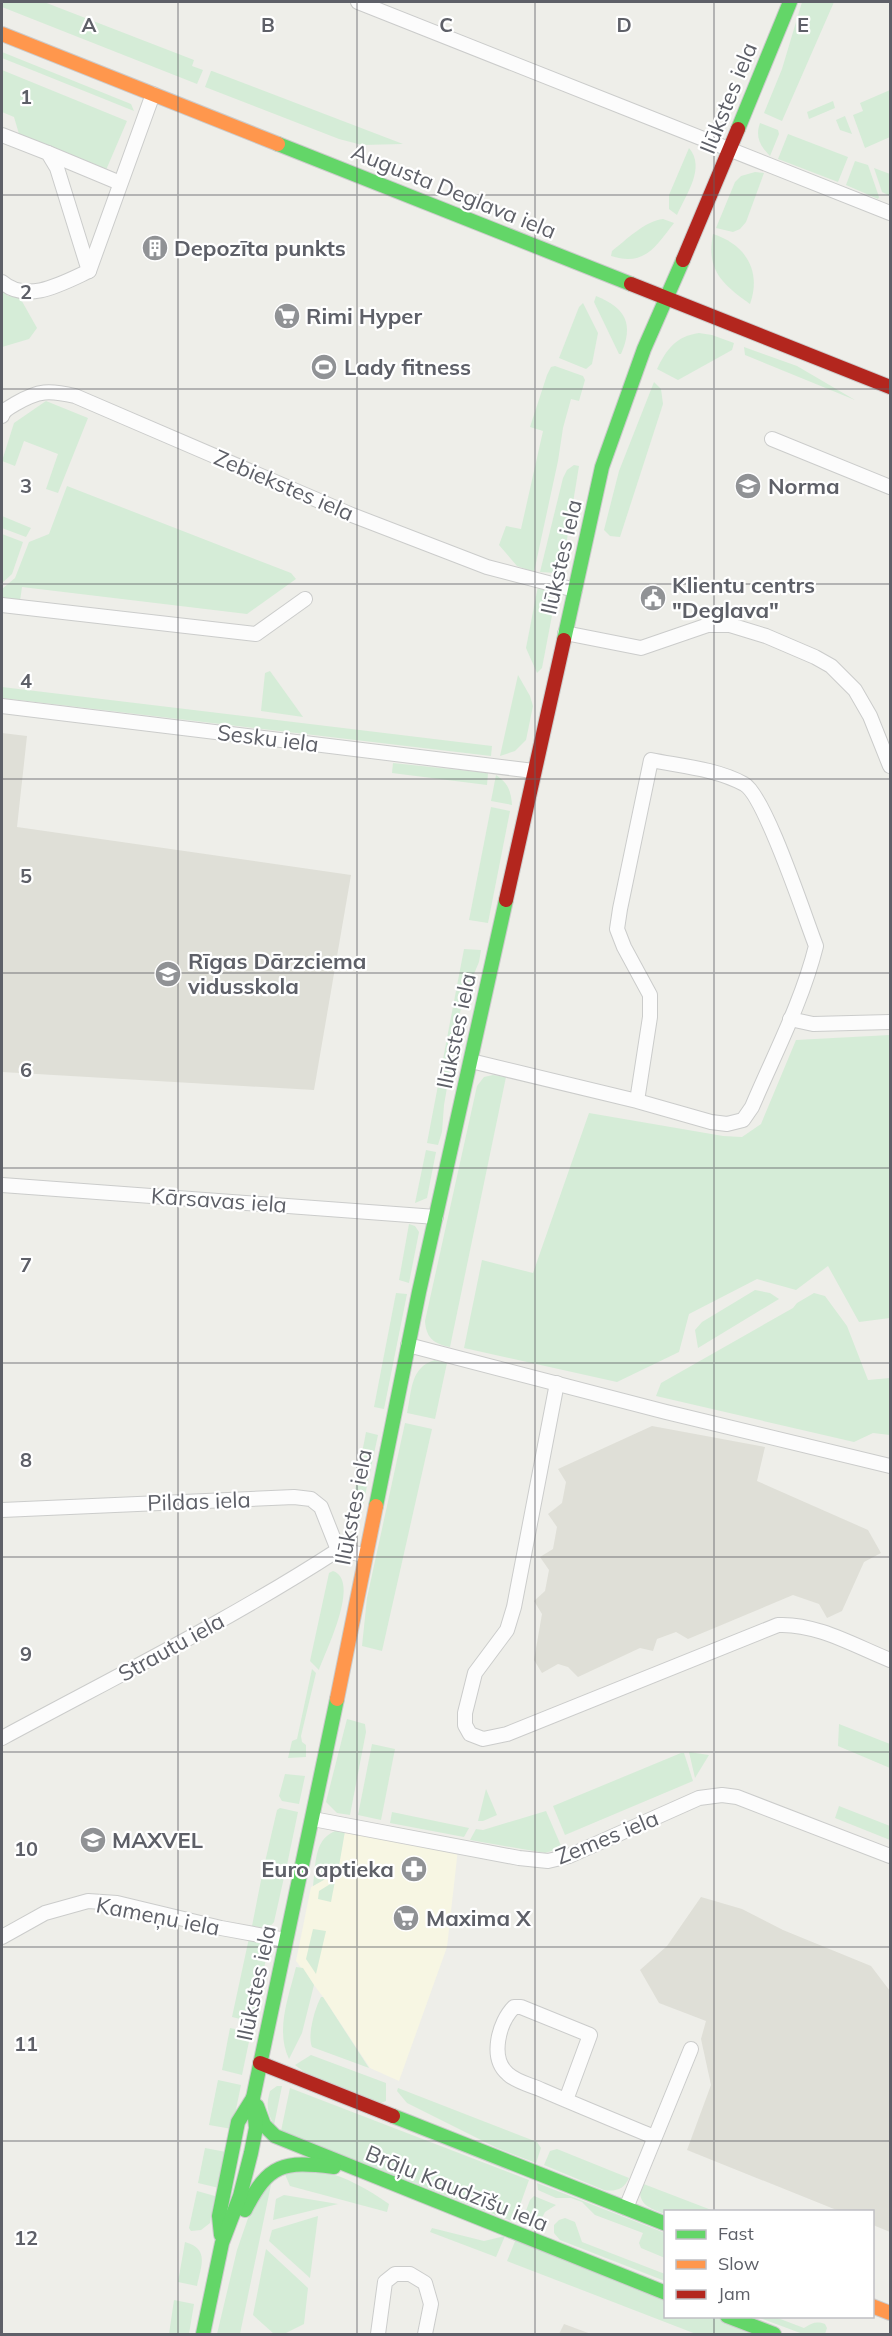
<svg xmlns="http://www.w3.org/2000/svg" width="892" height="2336" viewBox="0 0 892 2336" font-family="Mulish,sans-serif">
<rect width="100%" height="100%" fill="#eeeee9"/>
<path fill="#f7f6e3" d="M345,1831L433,1849H458L447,1947L399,2081L370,2068L323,1997L296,1961L311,1887L337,1872Z"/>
<g fill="#dfdfd7">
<path d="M2,733L27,736L17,827L351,875L314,1090L2,1072Z"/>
<path d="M652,1426L765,1447L757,1481L868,1530L881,1553L864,1562L842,1611L827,1618L819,1604L793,1595L688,1639L676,1632L657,1639L653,1651L640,1648L578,1677L568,1667L558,1664L542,1673L534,1660L542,1614L534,1601L545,1591L549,1570L540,1557L553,1549L557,1527L548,1514L562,1503L566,1482L558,1469Z"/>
<path d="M701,1897L742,1909L783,1930L871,1966L890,1991V2232L873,2225L872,2212L839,2211L687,2150L711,2085L701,2039L706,2021L659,2003L640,1970L667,1946Z"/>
<path d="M564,2324L591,2334H559Z"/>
</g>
<g fill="#d5ecd7">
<path d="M2,2H44L194,60L192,66L203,70L197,84L2,7Z"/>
<path d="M802,2H834L782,121L764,113L782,69Z"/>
<path d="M2,52L131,104L134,111L2,58Z"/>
<path d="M2,70L127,121L106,170L19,134L14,117L2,112Z"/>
<path d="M211,71H212L403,144L362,145L339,139L205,87Z"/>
<path d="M890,90V137L865,148L853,115L863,111L860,103Z"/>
<path d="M833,101L835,108L809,119L807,112Z"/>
<path d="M845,116L852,134L840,130L836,120Z"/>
<path d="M760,123L778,130L779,134L770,156C760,146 755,137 760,123Z"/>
<path d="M788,134L848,157L838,182L778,159Z"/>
<path d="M689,148C706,168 686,194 677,215L669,209V195Z"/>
<path d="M855,161L868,165L879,197L878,199L846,185Z"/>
<path d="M874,168L890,174V196L882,192Z"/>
<path d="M755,172L764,173L746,222L740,229L733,232L716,228L735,182L741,176Z"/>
<path d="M663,219L674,223C656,246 645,267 611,256L612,251C626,240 645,221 663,219Z"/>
<path d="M713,234C745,244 762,271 750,304C722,284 706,270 713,234Z"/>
<path d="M2,290L8,296H19L37,328L29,339L2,347Z"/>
<path d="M596,296C626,308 634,324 621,354H619L594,302Z"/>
<path d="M583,303L598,333L592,364L586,369L559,358L579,307Z"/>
<path d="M699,333L712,335L734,343L732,350L678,380L657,369C666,350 676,336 699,333Z"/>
<path d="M744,347L797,366L855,400L745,355Z"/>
<path d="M555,366L583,376L585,380L579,401L571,399L563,428L558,461L534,572L517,566L499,545L506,526L521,529L543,431L530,427L547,375L551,367Z"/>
<path d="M654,382L661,389L663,404L620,537L610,536L604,530L619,471Z"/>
<path d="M46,401L88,418L58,493L46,489L58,454L24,441L15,466L2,461L14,423Z"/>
<path d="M574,465L579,466L564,558L556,573L540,572L563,478L567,470Z"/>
<path d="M67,486L291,573L296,579L247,614L22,587L20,601L2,599V589L15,578L29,542L49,534Z"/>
<path d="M2,516L31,528L26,537L2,528Z"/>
<path d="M2,534L23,542L12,574L2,583Z"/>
<path d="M538,586L547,590L554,605L542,668L537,673L526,648Z"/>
<path d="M270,671L303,717L261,711L265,673Z"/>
<path d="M518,675L530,696L533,706L526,740L515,751L500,756Z"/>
<path d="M2,687L492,746L491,756L2,698Z"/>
<path d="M393,763L488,773L487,785L392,773Z"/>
<path d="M496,775C508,783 511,791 512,805L491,801Z"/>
<path d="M491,807L510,811L488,923L469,920Z"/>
<path d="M464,949L481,950L479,962L462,1002L444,1105L442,1132L438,1145L427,1143Z"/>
<path d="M890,1035V1318L859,1322L828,1266L796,1290L757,1279L689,1314L679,1352L617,1382L464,1348L482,1260L533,1273L589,1113L723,1136L742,1137L761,1124L796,1040Z"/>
<path d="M493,1075L506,1077L450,1347C434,1344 426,1338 425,1321L477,1086L484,1077Z"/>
<path d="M426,1150L436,1152L427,1198L415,1203Z"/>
<path d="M409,1224L415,1226L419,1232L409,1283L399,1280Z"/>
<path d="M755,1290L770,1293L779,1299L698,1348L695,1330L702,1322Z"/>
<path d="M396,1293L407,1294L384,1409L374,1407Z"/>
<path d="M814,1293L825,1296L847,1326L868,1380L890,1378V1435L873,1433L854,1442L656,1396L661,1383L793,1308L797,1303Z"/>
<path d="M435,1360L447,1363L435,1419L407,1413C412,1391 410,1367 435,1360Z"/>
<path d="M405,1423L432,1429L382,1651L362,1646L367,1598Z"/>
<path d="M366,1432L378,1435L360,1519L357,1527L347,1532Z"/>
<path d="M333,1571C361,1581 326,1650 319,1670L310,1661L329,1573Z"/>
<path d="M312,1669L316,1673L301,1736L302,1742L306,1745V1757L288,1758L292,1741L297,1739Z"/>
<path d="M347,1719L365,1724L366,1732L350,1815L337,1813L326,1802Z"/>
<path d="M839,1724L890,1744V1768L838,1746Z"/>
<path d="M372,1744L395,1749L381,1820L358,1815Z"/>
<path d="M689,1752L709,1755L695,1778Z"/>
<path d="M681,1753H684L693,1781L565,1835L553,1806Z"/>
<path d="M285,1774L305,1776L299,1804L282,1801L279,1796Z"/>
<path d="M486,1789L497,1815L483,1821H478Z"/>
<path d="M839,1806L890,1826V1840L835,1818Z"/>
<path d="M280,1808L298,1812L287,1865L265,1862L277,1810Z"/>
<path d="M546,1811L562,1848L545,1853L470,1840L476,1829L483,1830Z"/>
<path d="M392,1812L469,1828L464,1837L390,1823Z"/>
<path d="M335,1831H345L338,1872L313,1886C316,1866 313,1840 335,1831Z"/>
<path d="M263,1870L285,1873L274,1922C268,1930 261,1927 252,1926Z"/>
<path d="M335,1881L331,1902L318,1899L319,1891Z"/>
<path d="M313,1929L326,1931L316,1974L306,1959Z"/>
<path d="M249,1938L265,1942L268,1949L253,2022L232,2017Z"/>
<path d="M296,1967L303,1968L314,1985L302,2033L289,2059C275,2030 289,1996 296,1967Z"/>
<path d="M321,1997H323L369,2068L312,2047C307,2035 315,2008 321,1997Z"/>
<path d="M230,2028L251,2032L242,2075L222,2070Z"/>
<path d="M311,2055L386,2083V2101L381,2103L307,2074L295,2065Z"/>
<path d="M218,2080L241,2085L232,2129L209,2125Z"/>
<path d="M277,2086H282L274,2125C267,2112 266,2105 270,2091Z"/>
<path d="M290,2088L529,2180L514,2222L281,2131Z"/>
<path d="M398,2088L537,2142L541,2148L536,2163L497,2148L407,2103L397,2091Z"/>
<path d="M205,2148L226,2152L219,2188L198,2183Z"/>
<path d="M557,2149L629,2178C624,2189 616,2192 604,2190L544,2165L550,2151Z"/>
<path d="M321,2171C347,2177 367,2189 389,2204L387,2212L290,2186L284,2172Z"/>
<path d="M272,2180L240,2334H217L237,2250L256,2195Z"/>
<path d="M537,2183L665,2233V2258L641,2248L639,2243L643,2233L595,2215L582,2202L571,2198H556L538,2190Z"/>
<path d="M641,2183L714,2211L666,2212L665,2214C649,2208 636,2204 641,2183Z"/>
<path d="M197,2191L215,2196L210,2223L201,2230L191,2231L189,2228Z"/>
<path d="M284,2195L338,2204L273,2220L276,2199Z"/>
<path d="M534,2196L556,2205L545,2212L536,2230L521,2224L530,2200Z"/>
<path d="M318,2216L310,2278L269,2241L272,2230Z"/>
<path d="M565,2218L575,2222L582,2242L665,2274V2281L560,2240L554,2233V2225L559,2220Z"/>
<path d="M432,2228L484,2241L505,2236L496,2257L430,2232Z"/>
<path d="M516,2239L665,2297L666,2316L714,2317L761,2334H696L507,2261Z"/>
<path d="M185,2242C210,2249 201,2266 197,2286L178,2282Z"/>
<path d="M266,2249L308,2288L304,2324L284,2334H274L253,2315Z"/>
<path d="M174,2300L194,2304L189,2334H169Z"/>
<path d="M757,2317H775L804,2328C812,2323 816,2321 825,2324L827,2328L825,2334H803Z"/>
</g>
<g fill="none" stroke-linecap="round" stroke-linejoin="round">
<defs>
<g id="street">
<path d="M358,2C535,73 713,142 890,213"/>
<path d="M2,135L48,153L57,168L89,271"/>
<path d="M48,153L120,183"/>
<path d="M2,282C27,304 63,283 89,271L153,94"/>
<path d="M2,416C4,409 9,408 15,404C39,390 49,390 75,396L352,515L487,567L575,590"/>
<path d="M772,439L890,487"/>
<path d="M2,605L256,634L305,599"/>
<path d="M565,633L641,648L708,625H730L766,636L815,657L831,666L855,690L870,716L890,766"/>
<path d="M2,706L534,771"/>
<path d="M790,1019L813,1024L890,1022"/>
<path d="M471,1061L637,1101L711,1122L727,1124L743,1120L752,1107C774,1055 802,1002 816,946C805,918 765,795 744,784C717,769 681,766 651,760L620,909L617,929L624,947L650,995V1017L637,1101"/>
<path d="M2,1185L436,1217"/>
<path d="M408,1345L666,1412L890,1466"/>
<path d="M557,1383L514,1607L507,1630L475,1673L465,1713V1725L470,1734L483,1739L507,1734L778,1625C816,1623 855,1646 890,1660"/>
<path d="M2,1510L294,1497L311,1499L321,1507L338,1550"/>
<path d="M338,1550L365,1555"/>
<path d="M2,1738C115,1677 230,1620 338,1550"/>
<path d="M313,1819L519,1858L548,1861L569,1856L699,1798L722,1795L737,1797L890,1856"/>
<path d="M2,1937L45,1913L88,1901L117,1903L221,1928L286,1940"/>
<path d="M566,2100L590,2035L521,2007H514C499,2022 489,2058 508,2074C516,2082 531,2085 542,2090C579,2106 616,2121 654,2137"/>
<path d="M626,2208L691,2049"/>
<path d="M378,2334L385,2282L395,2274H410L425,2283L431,2304L425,2334"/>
</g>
<g id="fast">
<path d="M738,129L790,2"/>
<path d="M278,144L631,284"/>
<path d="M564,640L602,467L644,349L683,260"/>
<path d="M376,1506L419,1292L506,900"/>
<path d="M257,2106L264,2125L275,2136L666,2293"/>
<path d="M393,2116L666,2224"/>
<path d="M245,2210C269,2163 283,2161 334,2167"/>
<path d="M221,2235L219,2216L238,2122L253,2098"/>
<path d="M727,2316L774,2334"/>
<path d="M203,2334L222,2243L240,2196L251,2153L256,2128L253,2098L337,1699"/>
</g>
<g id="slow">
<path d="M2,34L278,144"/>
<path d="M337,1699L376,1506"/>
<path d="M872,2306L890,2313"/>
</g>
<g id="jam">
<path d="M683,260L738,129"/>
<path d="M631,284L890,387"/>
<path d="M506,900L564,640"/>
<path d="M260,2063L393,2116"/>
</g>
</defs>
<use href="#street" stroke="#cbcccb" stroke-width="16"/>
<use href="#fast" stroke="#cbcbcb" stroke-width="16"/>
<use href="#slow" stroke="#cbcbcb" stroke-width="16"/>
<use href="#jam" stroke="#cbcbcb" stroke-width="16"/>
<use href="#street" stroke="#fcfcfc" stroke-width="14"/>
<use href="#fast" stroke="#63d668" stroke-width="14"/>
<use href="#slow" stroke="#ff974d" stroke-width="14"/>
<use href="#jam" stroke="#b3261e" stroke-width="14"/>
</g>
<path fill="none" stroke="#5e6068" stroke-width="1.5" stroke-opacity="0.55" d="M178,2V2334M357,2V2334M535,2V2334M714,2V2212M2,195H890M2,389H890M2,584H890M2,779H890M2,973H890M2,1168H890M2,1363H890M2,1557H890M2,1752H890M2,1947H890M2,2141H890M714,2316V2334"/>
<defs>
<symbol id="building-disc" viewBox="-11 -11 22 22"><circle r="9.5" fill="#909295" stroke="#fff"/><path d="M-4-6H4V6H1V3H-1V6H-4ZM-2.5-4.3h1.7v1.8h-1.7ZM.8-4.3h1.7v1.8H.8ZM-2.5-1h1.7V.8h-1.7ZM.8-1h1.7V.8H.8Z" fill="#fff"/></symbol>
<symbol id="supermarket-disc" viewBox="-11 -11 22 22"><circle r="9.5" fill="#909295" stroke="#fff"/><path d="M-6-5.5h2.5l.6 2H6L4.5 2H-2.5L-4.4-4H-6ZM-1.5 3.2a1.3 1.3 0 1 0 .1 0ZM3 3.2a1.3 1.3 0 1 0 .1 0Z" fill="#fff"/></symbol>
<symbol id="stadium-disc" viewBox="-11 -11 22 22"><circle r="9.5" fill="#909295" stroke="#fff"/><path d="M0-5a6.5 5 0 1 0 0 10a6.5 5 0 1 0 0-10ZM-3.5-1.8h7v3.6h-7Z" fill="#fff"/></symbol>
<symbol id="school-disc" viewBox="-11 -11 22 22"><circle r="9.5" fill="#909295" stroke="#fff"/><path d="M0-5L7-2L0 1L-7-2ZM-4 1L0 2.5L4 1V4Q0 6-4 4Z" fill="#fff"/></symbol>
<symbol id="civic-disc" viewBox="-11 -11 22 22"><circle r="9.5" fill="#909295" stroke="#fff"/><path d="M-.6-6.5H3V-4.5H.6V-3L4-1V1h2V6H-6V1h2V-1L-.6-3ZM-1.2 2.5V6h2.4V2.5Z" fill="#fff"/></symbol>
<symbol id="pharmacy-disc" viewBox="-11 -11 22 22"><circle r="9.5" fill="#909295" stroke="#fff"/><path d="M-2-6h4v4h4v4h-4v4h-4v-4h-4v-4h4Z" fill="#fff"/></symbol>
</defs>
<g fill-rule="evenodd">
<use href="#building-disc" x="140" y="233" width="30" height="30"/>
<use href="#supermarket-disc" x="272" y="301" width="30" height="30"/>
<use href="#stadium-disc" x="309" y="352" width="30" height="30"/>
<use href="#school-disc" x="733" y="471" width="30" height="30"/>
<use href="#civic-disc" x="638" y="583" width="30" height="30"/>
<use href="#school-disc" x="153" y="959" width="30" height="30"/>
<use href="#school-disc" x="78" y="1825" width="30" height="30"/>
<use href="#pharmacy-disc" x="399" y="1854" width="30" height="30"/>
<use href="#supermarket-disc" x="391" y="1903" width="30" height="30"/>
</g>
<g text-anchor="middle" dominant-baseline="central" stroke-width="4.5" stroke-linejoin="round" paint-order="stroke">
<g font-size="22" fill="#5e6068" stroke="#fff">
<text transform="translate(728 98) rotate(-68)">Ilūkstes iela</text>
<text transform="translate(454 191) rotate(22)">Augusta Deglava iela</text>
<text transform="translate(284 485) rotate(23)">Zebiekstes iela</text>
<text transform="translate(561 557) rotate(-77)">Ilūkstes iela</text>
<text transform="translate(268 738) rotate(7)">Sesku iela</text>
<text transform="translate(456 1031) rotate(-78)">Ilūkstes iela</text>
<text transform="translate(219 1200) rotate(4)">Kārsavas iela</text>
<text transform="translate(199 1501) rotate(-2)">Pildas iela</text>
<text transform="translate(353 1507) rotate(-79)">Ilūkstes iela</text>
<text transform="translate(171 1647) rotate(-29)">Strautu iela</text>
<text transform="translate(607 1837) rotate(-22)">Zemes iela</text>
<text transform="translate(158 1916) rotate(11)">Kameņu iela</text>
<text transform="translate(256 1983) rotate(-78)">Ilūkstes iela</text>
<text transform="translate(457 2188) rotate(22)">Brāļu Kaudzīšu iela</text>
</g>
<g font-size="22" font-weight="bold" fill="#5e6068" stroke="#fff" text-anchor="start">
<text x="174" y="248">Depozīta punkts</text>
<text x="306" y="316">Rimi Hyper</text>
<text x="344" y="367">Lady fitness</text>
<text x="768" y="486">Norma</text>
<text x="672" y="585">Klientu centrs<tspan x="672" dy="25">"Deglava"</tspan></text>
<text x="188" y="961">Rīgas Dārzciema<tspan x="188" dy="25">vidusskola</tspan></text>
<text x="112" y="1840">MAXVEL</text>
<text x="394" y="1869" text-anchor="end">Euro aptieka</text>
<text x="426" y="1918">Maxima X</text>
</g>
</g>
<g font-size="20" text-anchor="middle" font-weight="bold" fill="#5e6068" stroke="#fff" stroke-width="4.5" stroke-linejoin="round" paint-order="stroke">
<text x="89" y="32">A</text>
<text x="268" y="32">B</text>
<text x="446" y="32">C</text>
<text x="624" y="32">D</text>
<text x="803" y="32">E</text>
<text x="26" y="104">1</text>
<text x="26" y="299">2</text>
<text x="26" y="493">3</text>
<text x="26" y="688">4</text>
<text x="26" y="883">5</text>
<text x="26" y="1077">6</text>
<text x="26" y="1272">7</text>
<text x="26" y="1467">8</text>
<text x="26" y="1661">9</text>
<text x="26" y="1856">10</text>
<text x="26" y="2051">11</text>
<text x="26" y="2245">12</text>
</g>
<rect width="892" height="2336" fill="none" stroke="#5e6068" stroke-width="6"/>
<rect x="664" y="2210" width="210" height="108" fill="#ffffff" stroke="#bfbfc3" stroke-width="1.5"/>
<rect x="676" y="2230" width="30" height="9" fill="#63d668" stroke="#bfbfc3" stroke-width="1.5"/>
<text x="718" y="2240" font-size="18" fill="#5e6068">Fast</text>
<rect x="676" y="2260" width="30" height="9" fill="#ff974d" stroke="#bfbfc3" stroke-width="1.5"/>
<text x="718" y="2270" font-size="18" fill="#5e6068">Slow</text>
<rect x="676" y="2290" width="30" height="9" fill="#b3261e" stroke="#bfbfc3" stroke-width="1.5"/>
<text x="718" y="2300" font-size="18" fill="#5e6068">Jam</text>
</svg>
